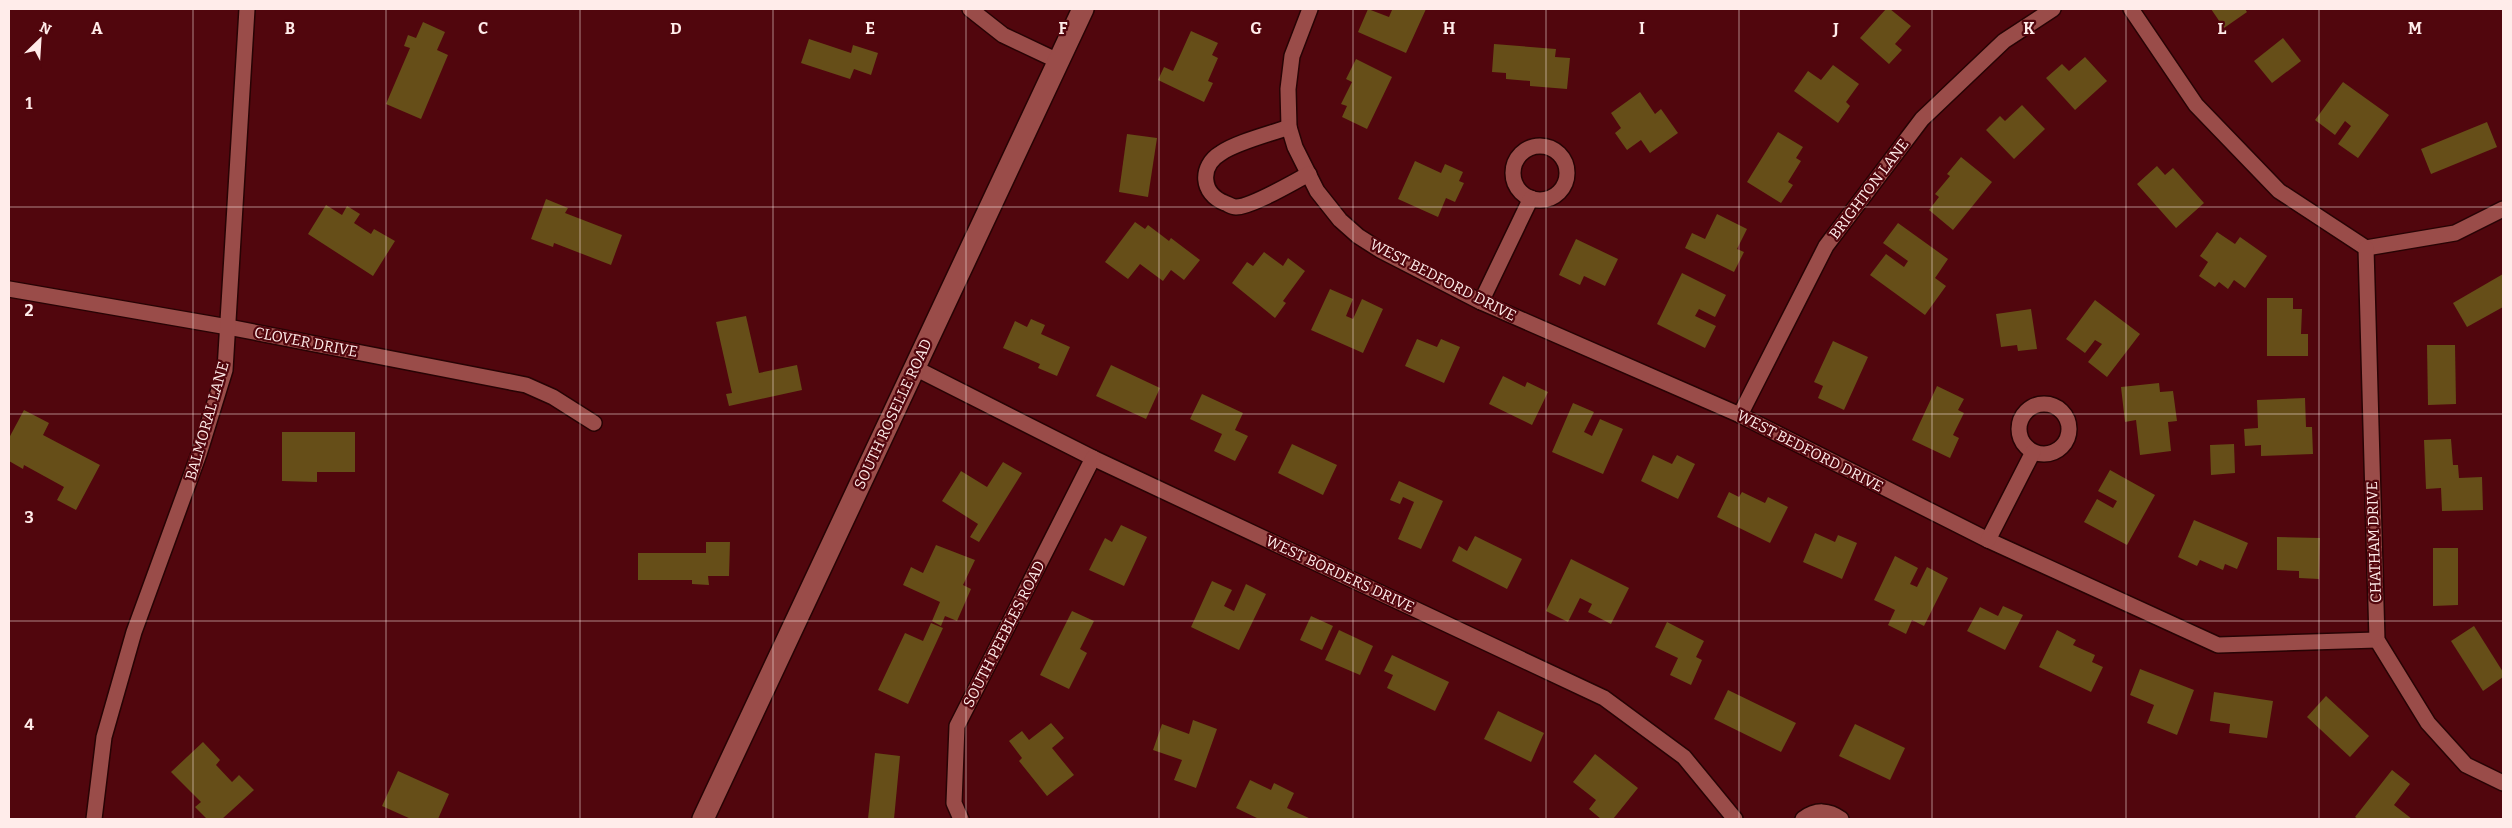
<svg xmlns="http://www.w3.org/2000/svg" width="2512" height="828" viewBox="0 0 2512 828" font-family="Bitter,serif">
<rect width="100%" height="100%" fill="#51060d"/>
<g fill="#664e18">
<path d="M1368,9L1389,17L1392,10L1389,9H1426L1406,53L1358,32Z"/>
<path d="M1886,9H1890L1911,26L1895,44L1902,50L1889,64L1860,38Z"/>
<path d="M2211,9H2245L2247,12L2224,28Z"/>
<path d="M423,22L445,32L437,50L448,55L421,119L386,104L410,48L404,46L408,35L416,38Z"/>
<path d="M1191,31L1218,43L1212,55L1218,58L1208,81L1213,83L1204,102L1158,80L1164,67L1173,71Z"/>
<path d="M2283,38L2301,61L2272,83L2254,61Z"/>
<path d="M809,39L851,53L853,45L878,53L871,75L854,69L850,79L801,63Z"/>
<path d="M1494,44L1556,49L1555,57L1570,58L1567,89L1530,86V81L1506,79V73L1492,72Z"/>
<path d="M2085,57L2107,81L2075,110L2046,78L2062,64L2069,71Z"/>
<path d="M1356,59L1392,77L1367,129L1342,117L1347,106L1341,104L1352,82L1346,79Z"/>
<path d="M1833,65L1859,84L1846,102L1850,106L1838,123L1794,91L1808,71L1821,80Z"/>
<path d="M2343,82L2389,115L2358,158L2338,144L2351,126L2345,121L2335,135L2315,120Z"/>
<path d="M1640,92L1655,114L1661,109L1678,133L1650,153L1641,140L1627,150L1615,133L1621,128L1611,113Z"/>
<path d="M2022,105L2045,129L2014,159L1986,130L2000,116L2005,121Z"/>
<path d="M2487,122L2497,147L2431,174L2421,149Z"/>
<path d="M1778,132L1803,147L1796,158L1801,161L1788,182L1793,185L1781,203L1747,182Z"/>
<path d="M1127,134L1157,138L1148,197L1119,192Z"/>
<path d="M1961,157L1992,182L1953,230L1929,210L1939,197L1935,194L1950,176L1947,174Z"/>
<path d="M1415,161L1441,173L1445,164L1463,172L1459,181L1464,183L1455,202L1446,198L1438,217L1398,199Z"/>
<path d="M2157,166L2165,175L2173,168L2204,203L2176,228L2137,184Z"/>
<path d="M546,199L568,208L565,213L622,235L611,265L554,243L553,247L531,239Z"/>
<path d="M326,205L342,215L347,206L360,214L354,223L371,234L374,229L395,241L373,276L308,234Z"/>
<path d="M1717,214L1747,229L1737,249L1744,252L1734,272L1685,248L1692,233L1705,239Z"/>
<path d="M1135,222L1145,229L1148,225L1169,241L1171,238L1200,260L1184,280L1171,270L1163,281L1140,264L1128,279L1105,262Z"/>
<path d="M1898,223L1948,259L1935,278L1946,286L1925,315L1870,275L1886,254L1904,267L1908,261L1883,243Z"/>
<path d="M2217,232L2235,244L2240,237L2267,256L2245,288L2234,280L2228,289L2219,282L2215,287L2199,276L2208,262L2200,256Z"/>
<path d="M1576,239L1618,259L1605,286L1584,276L1580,285L1559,275Z"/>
<path d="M1264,252L1283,266L1288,258L1305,271L1283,301L1286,303L1275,318L1232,283L1247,262L1253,266Z"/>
<path d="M1682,273L1726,295L1715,317L1699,309L1695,316L1716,326L1705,348L1657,324Z"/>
<path d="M2503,274V307L2467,327L2453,303Z"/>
<path d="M1330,289L1353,299L1346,316L1353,319L1362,299L1383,309L1363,353L1311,330Z"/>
<path d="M2267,298H2293V309H2302L2301,334H2308V356H2267Z"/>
<path d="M2095,300L2140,334L2107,377L2088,362L2102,344L2095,340L2085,353L2066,339Z"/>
<path d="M2031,309L2037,349L2018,351L2017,345L2001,347L1996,314Z"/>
<path d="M746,316L759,373L797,365L802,390L729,406L726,394L732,393L716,322Z"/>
<path d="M1031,319L1045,325L1041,334L1070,347L1057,376L1038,368L1040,364L1003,348L1015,321L1027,327Z"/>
<path d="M1417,339L1437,347L1441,339L1460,347L1444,383L1405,366Z"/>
<path d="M1833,341L1868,357L1844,410L1818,398L1823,386L1814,382Z"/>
<path d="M2427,345H2455L2456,404L2428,405Z"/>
<path d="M1111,365L1160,388L1146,419L1096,396Z"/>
<path d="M1503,376L1525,387L1527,382L1548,392L1532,425L1489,404Z"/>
<path d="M2159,383L2160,392L2173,391L2177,421L2168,422L2171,451L2140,455L2136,420L2125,422L2121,387Z"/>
<path d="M1937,386L1964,399L1958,410L1964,413L1953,435L1959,438L1950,458L1912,440Z"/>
<path d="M1202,394L1243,413L1235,430L1248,436L1235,461L1214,451L1222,434L1190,419Z"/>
<path d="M2305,398L2306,427H2312L2313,454L2261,456V445L2245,446L2244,429L2258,428L2257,400Z"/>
<path d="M1573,403L1594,412L1584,432L1592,436L1600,419L1623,429L1603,474L1552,452Z"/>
<path d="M24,410L49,423L43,435L100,465L76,510L57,500L64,487L24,465L23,469L9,461V438Z"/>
<path d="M282,432H355V472H317V482L282,481Z"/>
<path d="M2451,439L2453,465H2458L2459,478L2482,477L2483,510L2442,511L2441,488L2426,489L2424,440Z"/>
<path d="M1292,444L1337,465L1323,495L1278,473Z"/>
<path d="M2234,444L2235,473L2211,475L2210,445Z"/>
<path d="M1653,455L1672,464L1677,455L1695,464L1678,499L1641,481Z"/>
<path d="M1003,462L1022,473L979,542L970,537L978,524L942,501L961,471L987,487Z"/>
<path d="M2110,470L2155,495L2127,545L2084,522L2097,499L2113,508L2117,501L2098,491Z"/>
<path d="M1399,481L1443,501L1421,549L1398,539L1414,502L1403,497L1400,504L1390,500Z"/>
<path d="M1729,492L1739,497L1742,492L1765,503L1768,497L1788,507L1770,543L1717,517Z"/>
<path d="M2194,520L2248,543L2237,569L2225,564L2223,570L2200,560L2197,566L2178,557Z"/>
<path d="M1121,525L1147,537L1124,586L1089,570L1105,538L1112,542Z"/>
<path d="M1815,533L1835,542L1838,535L1857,543L1842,579L1803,562Z"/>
<path d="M1475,536L1522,559L1507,589L1452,561L1459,546L1467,551Z"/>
<path d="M2277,537L2320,538L2319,579L2299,578V571L2277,570Z"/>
<path d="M706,542H730L729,576H708L709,585L692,584V580H638V553H706Z"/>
<path d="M936,545L975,560L963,585L971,589L957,621L945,616L941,626L932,621L940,602L903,585L911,567L923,573Z"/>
<path d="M2433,548H2458V605L2433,606Z"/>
<path d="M1895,556L1918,568L1910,584L1917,587L1927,567L1948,578L1924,626L1912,620L1906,634L1888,625L1895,610L1874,600Z"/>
<path d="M1571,559L1629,588L1611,624L1588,612L1592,604L1580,598L1568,622L1546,611Z"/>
<path d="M1212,581L1232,590L1224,606L1234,611L1246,584L1266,594L1239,650L1191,627Z"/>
<path d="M2003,606L2023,615L2005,650L1967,631L1980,607L1998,616Z"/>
<path d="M1072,611L1094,621L1080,649L1087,653L1069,689L1040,675Z"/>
<path d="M1311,616L1333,626L1322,650L1300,640Z"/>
<path d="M1667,622L1704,641L1696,657L1702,660L1691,685L1670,675L1678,658L1655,647Z"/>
<path d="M931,623L943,628L908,704L878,690L905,633L923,641Z"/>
<path d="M2474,626L2503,672V677L2483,691L2451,641Z"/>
<path d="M1339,630L1373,646L1360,675L1325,660Z"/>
<path d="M2057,630L2076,640L2073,645L2095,655L2092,662L2103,667L2091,692L2039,667Z"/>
<path d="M1392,655L1449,682L1435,711L1387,688L1393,675L1384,671Z"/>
<path d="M2140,669L2194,690L2177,735L2147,723L2154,705L2130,695Z"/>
<path d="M1728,690L1796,723L1781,752L1714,719Z"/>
<path d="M2214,692L2273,701L2267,738L2229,733L2230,724L2210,721Z"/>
<path d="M2326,696L2369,736L2350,757L2307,717Z"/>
<path d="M1498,711L1544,733L1531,762L1484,739Z"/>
<path d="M1193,720L1217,729L1196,788L1174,780L1182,760L1153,750L1162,724L1189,734Z"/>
<path d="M1051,723L1064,738L1052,748L1074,775L1047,796L1019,761L1022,758L1009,741L1022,731L1029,740Z"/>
<path d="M1855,724L1905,748L1890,780L1839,756Z"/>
<path d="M203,742L220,760L216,765L232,782L239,775L254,790L222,819H207L195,807L201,802L171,772Z"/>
<path d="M875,753L900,756L894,819H868Z"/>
<path d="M1595,754L1638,788L1613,819H1601L1589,809L1596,800L1573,782Z"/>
<path d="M2392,770L2410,784L2394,805L2412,819H2358L2355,817Z"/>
<path d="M398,771L449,794L438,819H411L382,806Z"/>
<path d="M1250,780L1271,790L1274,783L1294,793L1287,808L1311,819H1259L1236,808Z"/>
</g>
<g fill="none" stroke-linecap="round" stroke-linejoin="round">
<defs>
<g id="street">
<path d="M970,9L1003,35L1058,61"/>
<path d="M1310,9L1292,56L1288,89L1289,127L1295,147L1317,191L1340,220L1358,236L1380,250L1481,302L1740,415L1988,540L2218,645L2377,640"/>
<path d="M2131,9L2196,105L2279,191L2366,248L2455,233L2503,209"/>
<path d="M1289,127C1270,134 1237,142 1221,153C1199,166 1201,194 1225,203C1228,204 1232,207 1236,207C1252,207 1293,182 1309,174"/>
<circle cx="1540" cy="173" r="27"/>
<path d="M2366,248L2377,640L2428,723L2466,765L2503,783"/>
<path d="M9,289L228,327L526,385L553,397L594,423"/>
<path d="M1481,302L1531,198"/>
<path d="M915,368L1093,458L1604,698L1684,757L1735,819"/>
<circle cx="2044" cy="429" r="25"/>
<path d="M1740,415L1826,246L1922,119L2004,41L2053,9"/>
<path d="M1988,540L2033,452"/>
<path d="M94,819L104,737L134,632L199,454L225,370L247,9"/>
<path d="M961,819L954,803L957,726L1093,458"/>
<path d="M1803,819C1816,809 1829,810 1841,819"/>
</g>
<path id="secondary" d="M703,819L1083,9"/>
</defs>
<use href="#street" stroke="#270304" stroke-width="18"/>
<use href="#secondary" stroke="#270304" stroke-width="24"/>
<use href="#street" stroke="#9a4c49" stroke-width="15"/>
<use href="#secondary" stroke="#9a4c49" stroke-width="21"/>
</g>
<path fill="none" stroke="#ffecea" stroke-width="1" stroke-opacity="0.55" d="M193,9V819M386,9V819M580,9V819M773,9V819M966,9V819M1159,9V819M1353,9V819M1546,9V819M1739,9V819M1932,9V819M2126,9V819M2319,9V819M9,207H2503M9,414H2503M9,621H2503"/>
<g text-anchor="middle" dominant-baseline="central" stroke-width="4.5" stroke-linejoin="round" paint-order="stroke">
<g font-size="15" fill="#ffecea" stroke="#51060d">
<text transform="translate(1869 189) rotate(-53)">BRIGHTON LANE</text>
<text transform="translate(1443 280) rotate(27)">WEST BEDFORD DRIVE</text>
<text transform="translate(306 342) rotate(11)">CLOVER DRIVE</text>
<text transform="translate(893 414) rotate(-65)">SOUTH ROSELLE ROAD</text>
<text transform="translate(207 421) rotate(-74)">BALMORAL LANE</text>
<text transform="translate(1810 451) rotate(27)">WEST BEDFORD DRIVE</text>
<text transform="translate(2374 542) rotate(-92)">CHATHAM DRIVE</text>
<text transform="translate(1340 574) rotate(25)">WEST BORDERS DRIVE</text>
<text transform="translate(1004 634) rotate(-63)">SOUTH PEEBLES ROAD</text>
</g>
</g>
<g font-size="16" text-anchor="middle" font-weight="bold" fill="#ffecea" stroke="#51060d" stroke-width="4.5" stroke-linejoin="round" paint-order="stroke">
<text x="97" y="34">A</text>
<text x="290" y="34">B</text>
<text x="483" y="34">C</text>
<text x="676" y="34">D</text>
<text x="870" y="34">E</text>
<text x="1063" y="34">F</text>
<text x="1256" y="34">G</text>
<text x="1449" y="34">H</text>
<text x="1642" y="34">I</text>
<text x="1836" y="34">J</text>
<text x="2029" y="34">K</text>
<text x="2222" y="34">L</text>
<text x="2415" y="34">M</text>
<text x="29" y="109">1</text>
<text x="29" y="316">2</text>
<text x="29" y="523">3</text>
<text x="29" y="730">4</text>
</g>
<rect width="2512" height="828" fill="none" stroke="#ffecea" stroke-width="20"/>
<g transform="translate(40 40) rotate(25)" stroke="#51060d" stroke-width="4" paint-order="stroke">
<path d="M0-4L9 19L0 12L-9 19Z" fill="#ffecea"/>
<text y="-8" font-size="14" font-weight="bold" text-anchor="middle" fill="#ffecea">N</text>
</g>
</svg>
